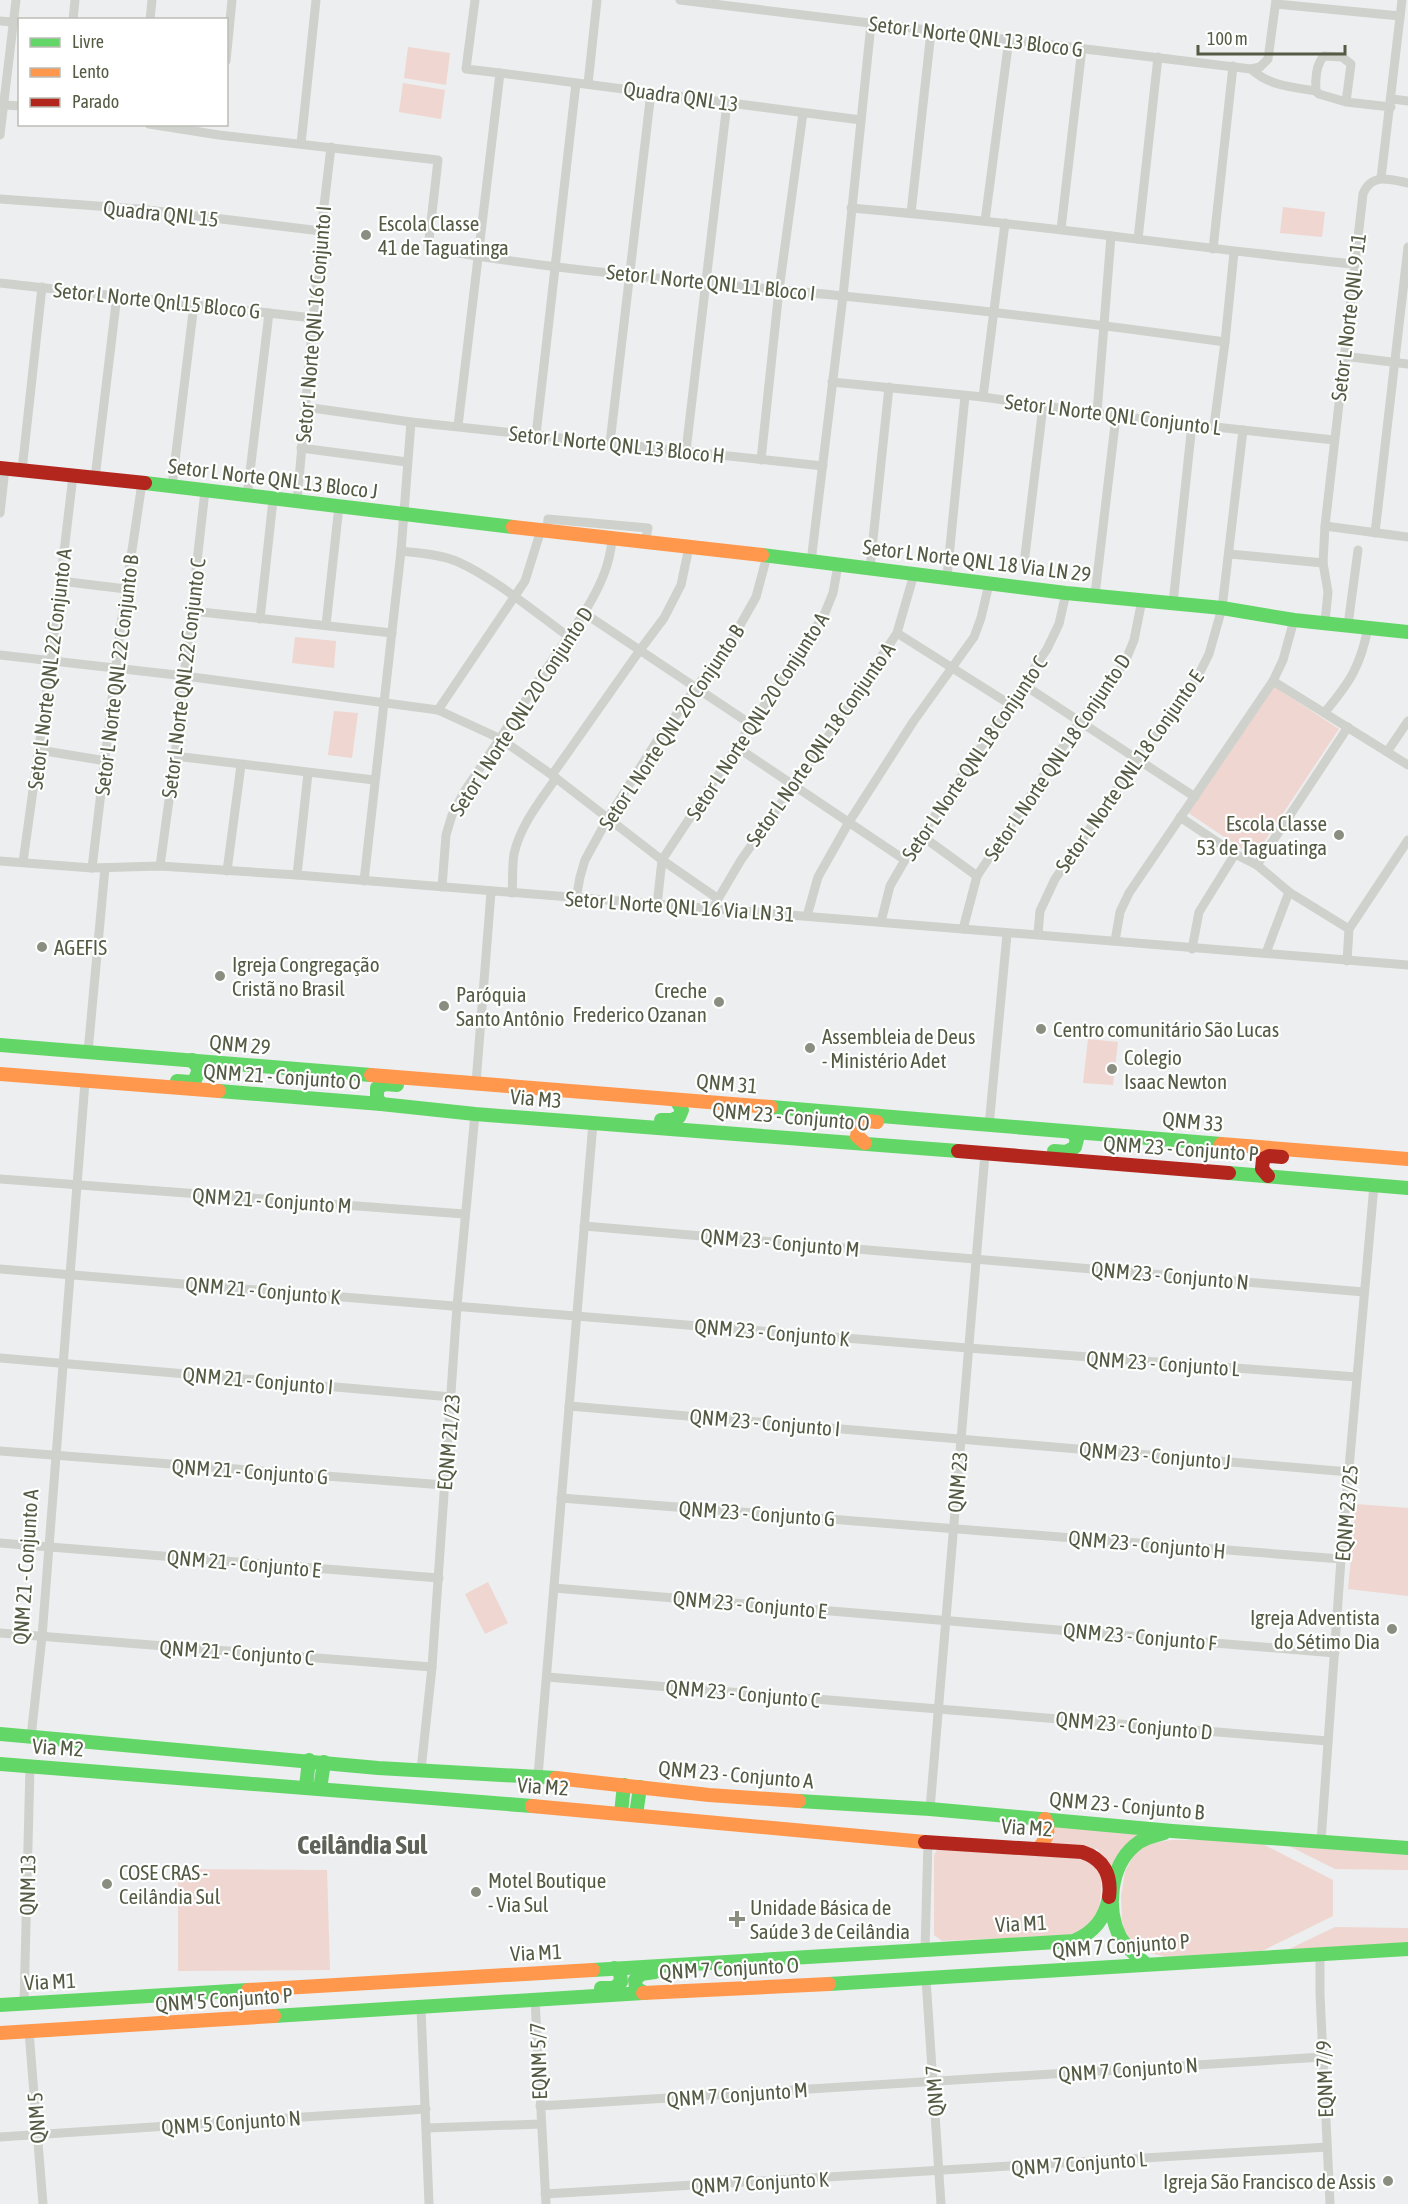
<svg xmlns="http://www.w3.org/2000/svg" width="1408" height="2204" viewBox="0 0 1408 2204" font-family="'Asap Condensed',sans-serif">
<rect width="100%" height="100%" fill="#edeeef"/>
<g fill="#efd6d0">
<path d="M408,47L450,53L446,85L404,78Z"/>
<path d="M403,83L445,90L441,119L399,112Z"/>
<path d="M1283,207L1325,212L1322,237L1280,233Z"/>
<path d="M295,637L336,641L334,668L292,663Z"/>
<path d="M1272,685L1339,729L1254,857L1187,812Z"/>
<path d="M334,711L358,713L352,758L328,755Z"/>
<path d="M1088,1039L1118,1042L1113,1085L1083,1083Z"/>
<path d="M1356,1504L1408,1508V1596L1348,1589Z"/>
<path d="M488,1582L508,1623L485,1634L465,1594Z"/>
<path d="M1055,1826L1145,1833L1113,1871L1109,1862L1097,1849L1050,1844L1055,1835Z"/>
<path d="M1171,1840H1214L1261,1843L1333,1880V1916L1260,1952L1166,1957L1140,1950L1134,1946L1124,1930L1122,1921L1121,1897L1125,1871L1136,1852L1148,1844Z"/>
<path d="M1287,1845L1408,1855V1870L1335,1869Z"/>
<path d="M938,1848L1083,1858C1091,1861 1098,1865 1100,1873C1103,1882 1100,1913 1095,1920C1088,1929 1080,1932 1071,1935L942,1941L934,1935V1855Z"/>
<path d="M178,1869L327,1870L330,1970L178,1971Z"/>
<path d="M1335,1927L1408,1928V1943L1287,1950Z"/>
</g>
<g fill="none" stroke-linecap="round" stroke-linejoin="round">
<g stroke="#cfd1cc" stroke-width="9">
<path d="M680,0L1251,69L1260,67L1268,59L1276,0"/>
<path d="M1276,4L1400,16"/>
<path d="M73,20L75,0"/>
<path d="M150,20L152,0"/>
<path d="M0,21L13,22"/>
<path d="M226,61L232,0"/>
<path d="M1251,69C1269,86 1292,87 1316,91"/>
<path d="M500,73L861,120"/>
<path d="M588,84L597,0"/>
<path d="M1392,99L1408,101"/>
<path d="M1346,102L1351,64L1342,57L1324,56C1316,64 1315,80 1316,91L1319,94L1346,102L1391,107"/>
<path d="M4,105L20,106"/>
<path d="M149,124L219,135L438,160L428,248C565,272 705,282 843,296C971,309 1098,324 1225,342"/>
<path d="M0,135L16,0"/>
<path d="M301,144L316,0"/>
<path d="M1381,178L1402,0"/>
<path d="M0,199L139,209L321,231"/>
<path d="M851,208C1019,222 1186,247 1353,264"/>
<path d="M911,213L931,32"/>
<path d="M985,221L1009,39"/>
<path d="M1061,229L1082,48"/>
<path d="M1138,239L1158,57"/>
<path d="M1213,249L1233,66"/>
<path d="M0,283L313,318"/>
<path d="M1343,356L1408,364"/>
<path d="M832,382L983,397L1116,416L1334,440"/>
<path d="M983,397L1005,223"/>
<path d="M305,407L411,422L823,466"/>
<path d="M1097,413L1111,236"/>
<path d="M458,426L500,73L466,69L475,0"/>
<path d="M1214,426L1225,342L1234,252"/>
<path d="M536,435L576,83"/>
<path d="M610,443L651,92"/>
<path d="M301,448L407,462"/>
<path d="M686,451L727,103"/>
<path d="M761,460L779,290L803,113"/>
<path d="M22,470L42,287"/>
<path d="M95,478L117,295"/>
<path d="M172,486L194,304"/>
<path d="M247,497L269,313"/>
<path d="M297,502L321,231L331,147"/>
<path d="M0,513L5,469"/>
<path d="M1325,526L1408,537"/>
<path d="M547,531L548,519L648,528L645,542"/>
<path d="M1375,533L1408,247"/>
<path d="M401,551C419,553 439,554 456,561C493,577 536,613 569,637"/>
<path d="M1230,554L1323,563"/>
<path d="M811,562L843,296L871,24"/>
<path d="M1024,564L1043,406"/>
<path d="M870,568L889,387"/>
<path d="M947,577L965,396"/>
<path d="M60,581L126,589"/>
<path d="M1095,595L1116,416"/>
<path d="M1173,603L1192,424"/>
<path d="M192,611L392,633"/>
<path d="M584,613L752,725"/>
<path d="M260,619L273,500"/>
<path d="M1325,622L1328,592L1323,563L1325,526L1363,194C1371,173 1389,179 1408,183"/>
<path d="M326,625L339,506"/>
<path d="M1348,625L1358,550"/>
<path d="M897,633L1011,705"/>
<path d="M0,655L185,676L438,710L501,739L552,775L662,860L717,898"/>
<path d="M1273,681L1408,765"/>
<path d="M1024,685L1195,797"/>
<path d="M438,710L525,581L541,530"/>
<path d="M1325,712C1350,682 1360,667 1368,628"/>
<path d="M738,748L905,860"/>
<path d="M39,750L106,761"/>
<path d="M1387,752L1408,721"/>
<path d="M175,756L374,780"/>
<path d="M552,775L640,650L664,618L681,585L689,547"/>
<path d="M1180,817L1235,854L1257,865L1289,892L1349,929"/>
<path d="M922,836L977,876"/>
<path d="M0,861L92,868L160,866L297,875L1408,965"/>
<path d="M23,862L51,661L73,476"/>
<path d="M1257,865L1348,727"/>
<path d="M160,866L175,756L205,491"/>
<path d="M92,868L121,624L142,483"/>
<path d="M227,871L241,765"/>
<path d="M297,875L308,773"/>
<path d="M364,881L401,551L411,422"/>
<path d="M442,887L446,835L452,815L464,792L584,613C598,590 610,567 612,539"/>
<path d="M512,893C513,880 512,866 514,854C520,826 540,801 556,778"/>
<path d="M576,899L580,877L585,860L608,818L657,741L734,636L756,597L767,556"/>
<path d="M715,904L741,860L834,728L897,633L914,574"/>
<path d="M657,905L662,860L824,615L833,593L838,565"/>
<path d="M807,916L818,877L849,822L913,722L974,637L981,618L989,584"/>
<path d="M881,922L890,886L905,860L1047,649L1059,624L1066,593"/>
<path d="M963,929L977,876L1080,721L1125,662L1134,640L1142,600"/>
<path d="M1038,934L1040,911L1055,879L1137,760L1169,718L1198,676L1209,654L1222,608L1243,430"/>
<path d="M1115,941L1120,912L1129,893L1273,681L1283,660L1294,620"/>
<path d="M1192,949L1199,912L1235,854"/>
<path d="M1266,953L1289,892"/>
<path d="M1347,961L1349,929L1408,840"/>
<path d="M88,1052L105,868"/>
<path d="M476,1083L491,892"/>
<path d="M989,1126L1007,934"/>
<path d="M0,1179L464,1214"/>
<path d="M584,1226L1364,1292"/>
<path d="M0,1269L968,1348L1357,1377"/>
<path d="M0,1358L452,1397"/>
<path d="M569,1406L1349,1472"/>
<path d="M0,1451L444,1485"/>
<path d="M561,1498L1341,1559"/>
<path d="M0,1543L439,1578"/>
<path d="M554,1588L1335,1653"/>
<path d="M0,1633L432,1667"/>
<path d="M547,1677L1328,1741"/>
<path d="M31,1737L42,1637L85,1082"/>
<path d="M421,1770L432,1667L457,1306L475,1114"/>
<path d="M538,1776L593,1123"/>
<path d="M930,1809L985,1154"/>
<path d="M1321,1842L1341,1559L1374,1185"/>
<path d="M925,1950L928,1842"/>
<path d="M1320,1954V1994L1330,2204"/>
<path d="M926,1979L941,2204"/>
<path d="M535,1999L546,2204"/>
<path d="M24,2004L30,1766"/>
<path d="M421,2008L429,2204"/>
<path d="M29,2032L43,2204"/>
<path d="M540,2106L1323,2057"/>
<path d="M427,2128L541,2124"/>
<path d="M0,2137L426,2109"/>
<path d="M545,2194L1327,2147"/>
</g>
<g stroke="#63d668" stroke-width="14">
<path d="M145,483L513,527"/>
<path d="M762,555L1066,593L1222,608L1294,620L1408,632"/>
<path d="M0,1045L371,1075"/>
<path d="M177,1081L190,1082L195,1080L199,1069L192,1060"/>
<path d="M219,1091L381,1104L475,1114L958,1151"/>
<path d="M381,1104L377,1098V1088L385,1084L397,1085"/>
<path d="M771,1107L1221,1144"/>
<path d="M661,1120H672L679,1117L682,1110L676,1100"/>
<path d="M1054,1151L1066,1152L1075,1147L1077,1139L1072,1132"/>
<path d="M1229,1173L1408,1188"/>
<path d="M0,1734L378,1768L556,1778"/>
<path d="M0,1764L532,1806"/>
<path d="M306,1787L309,1760"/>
<path d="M320,1789L324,1762"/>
<path d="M799,1801L930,1809L1172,1831L1408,1848"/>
<path d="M621,1813L624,1785"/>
<path d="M636,1815L640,1787"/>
<path d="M1146,1964C1136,1956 1127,1948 1120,1937C1106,1909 1110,1867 1134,1846C1143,1838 1153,1836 1164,1833"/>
<path d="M593,1970L1074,1941C1094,1932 1105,1919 1109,1897"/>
<path d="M829,1984L1408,1949"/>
<path d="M601,1988H614L621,1982L620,1972L614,1968"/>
<path d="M645,1993L636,1988L635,1980L641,1974L655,1972"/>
<path d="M0,2005L248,1990"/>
<path d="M274,2016L643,1993"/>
</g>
<g stroke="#ff974d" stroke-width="14">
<path d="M513,527L762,555"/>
<path d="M0,1074L219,1091"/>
<path d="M371,1075L771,1107"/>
<path d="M865,1143L857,1136L859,1126L867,1121L877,1122"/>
<path d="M1221,1144L1408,1159"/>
<path d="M556,1778L709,1795L799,1801"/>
<path d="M532,1806L925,1842"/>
<path d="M1038,1849C1046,1840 1051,1831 1045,1819"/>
<path d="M248,1990L593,1970"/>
<path d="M643,1993L829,1984"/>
<path d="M0,2033L274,2016"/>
</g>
<g stroke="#b3261e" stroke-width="14">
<path d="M0,468L145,483"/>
<path d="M958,1151L1229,1173"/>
<path d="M1268,1176L1262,1169L1263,1159L1269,1156L1282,1157"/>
<path d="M925,1842L1082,1852C1104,1859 1112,1875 1109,1897"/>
</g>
</g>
<g fill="#8a8e80" stroke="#fff" stroke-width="2">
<circle cx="366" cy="235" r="6"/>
<circle cx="1339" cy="835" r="6"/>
<circle cx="42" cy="947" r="6"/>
<circle cx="220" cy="976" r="6"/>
<circle cx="719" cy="1002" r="6"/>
<circle cx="444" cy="1006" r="6"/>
<circle cx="1041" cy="1029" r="6"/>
<circle cx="810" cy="1048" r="6"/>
<circle cx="1112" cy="1069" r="6"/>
<circle cx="1392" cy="1629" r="6"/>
<circle cx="107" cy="1884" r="6"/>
<circle cx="476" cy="1892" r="6"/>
<path d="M734 1910h6v6h6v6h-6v6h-6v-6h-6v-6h6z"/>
<circle cx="1388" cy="2181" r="6"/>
</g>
<g text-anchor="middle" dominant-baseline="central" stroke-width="4.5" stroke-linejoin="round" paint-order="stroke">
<g font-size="21" fill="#545b44" stroke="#fff">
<text transform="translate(976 36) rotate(7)">Setor L Norte QNL 13 Bloco G</text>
<text transform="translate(681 96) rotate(8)">Quadra QNL 13</text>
<text transform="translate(161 213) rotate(6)">Quadra QNL 15</text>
<text transform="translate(711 282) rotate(6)">Setor L Norte QNL 11 Bloco I</text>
<text transform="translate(157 300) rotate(6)">Setor L Norte Qnl15 Bloco G</text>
<text transform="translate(1348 317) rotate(-83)">Setor L Norte QNL 9 11</text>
<text transform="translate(313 324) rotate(-85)">Setor L Norte QNL 16 Conjunto I</text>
<text transform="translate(1113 414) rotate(7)">Setor L Norte QNL Conjunto L</text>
<text transform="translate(617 444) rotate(6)">Setor L Norte QNL 13 Bloco H</text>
<text transform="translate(273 478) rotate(7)">Setor L Norte QNL 13 Bloco J</text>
<text transform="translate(977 560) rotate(7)">Setor L Norte QNL 18 Via LN 29</text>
<text transform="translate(49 669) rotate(-83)">Setor L Norte QNL 22 Conjunto A</text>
<text transform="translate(116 675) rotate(-83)">Setor L Norte QNL 22 Conjunto B</text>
<text transform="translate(183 678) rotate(-83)">Setor L Norte QNL 22 Conjunto C</text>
<text transform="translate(521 711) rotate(-57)">Setor L Norte QNL 20 Conjunto D</text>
<text transform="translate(757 716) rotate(-57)">Setor L Norte QNL 20 Conjunto A</text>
<text transform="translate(671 727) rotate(-56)">Setor L Norte QNL 20 Conjunto B</text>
<text transform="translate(820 744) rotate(-55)">Setor L Norte QNL 18 Conjunto A</text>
<text transform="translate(1057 757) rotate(-56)">Setor L Norte QNL 18 Conjunto D</text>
<text transform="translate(974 758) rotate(-56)">Setor L Norte QNL 18 Conjunto C</text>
<text transform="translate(1129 771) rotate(-55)">Setor L Norte QNL 18 Conjunto E</text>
<text transform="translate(680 906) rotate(4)">Setor L Norte QNL 16 Via LN 31</text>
<text transform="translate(240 1044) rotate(5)">QNM 29</text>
<text transform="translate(282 1076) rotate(4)">QNM 21 - Conjunto O</text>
<text transform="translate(727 1083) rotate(5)">QNM 31</text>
<text transform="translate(536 1098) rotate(5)">Via M3</text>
<text transform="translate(791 1116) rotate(5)">QNM 23 - Conjunto O</text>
<text transform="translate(1193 1121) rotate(5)">QNM 33</text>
<text transform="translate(1181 1148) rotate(4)">QNM 23 - Conjunto P</text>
<text transform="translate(272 1200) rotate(4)">QNM 21 - Conjunto M</text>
<text transform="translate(780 1242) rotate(5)">QNM 23 - Conjunto M</text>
<text transform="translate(1170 1275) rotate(5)">QNM 23 - Conjunto N</text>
<text transform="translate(263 1290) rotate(5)">QNM 21 - Conjunto K</text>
<text transform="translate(772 1332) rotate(5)">QNM 23 - Conjunto K</text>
<text transform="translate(1163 1363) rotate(4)">QNM 23 - Conjunto L</text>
<text transform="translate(258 1380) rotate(5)">QNM 21 - Conjunto I</text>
<text transform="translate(765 1422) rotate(5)">QNM 23 - Conjunto I</text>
<text transform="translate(448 1442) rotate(-85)">EQNM 21/23</text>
<text transform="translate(1155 1455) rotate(5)">QNM 23 - Conjunto J</text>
<text transform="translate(250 1471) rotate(4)">QNM 21 - Conjunto G</text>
<text transform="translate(957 1482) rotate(-85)">QNM 23</text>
<text transform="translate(757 1513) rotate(4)">QNM 23 - Conjunto G</text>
<text transform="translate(1346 1513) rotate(-85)">EQNM 23/25</text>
<text transform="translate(1147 1544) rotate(5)">QNM 23 - Conjunto H</text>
<text transform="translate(244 1563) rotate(5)">QNM 21 - Conjunto E</text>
<text transform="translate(25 1567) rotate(-86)">QNM 21 - Conjunto A</text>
<text transform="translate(750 1604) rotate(5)">QNM 23 - Conjunto E</text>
<text transform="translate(1140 1636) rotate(5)">QNM 23 - Conjunto F</text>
<text transform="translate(237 1652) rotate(4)">QNM 21 - Conjunto C</text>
<text transform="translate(743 1693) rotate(5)">QNM 23 - Conjunto C</text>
<text transform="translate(1134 1725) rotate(5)">QNM 23 - Conjunto D</text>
<text transform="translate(58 1747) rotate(4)">Via M2</text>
<text transform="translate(736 1774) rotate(5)">QNM 23 - Conjunto A</text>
<text transform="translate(543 1786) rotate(4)">Via M2</text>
<text transform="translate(1127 1805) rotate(5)">QNM 23 - Conjunto B</text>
<text transform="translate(1027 1827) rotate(4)">Via M2</text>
<text transform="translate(27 1885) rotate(-89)">QNM 13</text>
<text transform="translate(1021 1923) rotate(-3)">Via M1</text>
<text transform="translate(1121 1945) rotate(-4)">QNM 7 Conjunto P</text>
<text transform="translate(536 1952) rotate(-3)">Via M1</text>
<text transform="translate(729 1968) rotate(-3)">QNM 7 Conjunto O</text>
<text transform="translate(50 1981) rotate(-3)">Via M1</text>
<text transform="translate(224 1999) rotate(-4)">QNM 5 Conjunto P</text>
<text transform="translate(538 2061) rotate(-92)">EQNM 5/7</text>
<text transform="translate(1128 2069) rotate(-4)">QNM 7 Conjunto N</text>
<text transform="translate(1324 2079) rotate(-92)">EQNM 7/9</text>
<text transform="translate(934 2091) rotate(-94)">QNM 7</text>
<text transform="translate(737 2094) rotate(-4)">QNM 7 Conjunto M</text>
<text transform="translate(36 2118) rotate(-94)">QNM 5</text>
<text transform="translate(231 2122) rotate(-4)">QNM 5 Conjunto N</text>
<text transform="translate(1079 2163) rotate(-4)">QNM 7 Conjunto L</text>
<text transform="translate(760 2182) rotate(-3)">QNM 7 Conjunto K</text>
</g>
<g font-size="21" fill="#545b44" stroke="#fff" text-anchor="start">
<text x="378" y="223">Escola Classe<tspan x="378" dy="24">41 de Taguatinga</tspan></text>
<text x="1327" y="823" text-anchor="end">Escola Classe<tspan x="1327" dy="24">53 de Taguatinga</tspan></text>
<text x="54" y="947">AGEFIS</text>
<text x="232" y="964">Igreja Congregação<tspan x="232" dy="24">Cristã no Brasil</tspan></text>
<text x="707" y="990" text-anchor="end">Creche<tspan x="707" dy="24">Frederico Ozanan</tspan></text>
<text x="456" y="994">Paróquia<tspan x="456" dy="24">Santo Antônio</tspan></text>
<text x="1053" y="1029">Centro comunitário São Lucas</text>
<text x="822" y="1036">Assembleia de Deus<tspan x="822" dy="24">- Ministério Adet</tspan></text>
<text x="1124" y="1057">Colegio<tspan x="1124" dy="24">Isaac Newton</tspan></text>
<text x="1380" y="1617" text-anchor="end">Igreja Adventista<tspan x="1380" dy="24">do Sétimo Dia</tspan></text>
<text x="119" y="1872">COSE CRAS -<tspan x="119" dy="24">Ceilândia Sul</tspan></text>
<text x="488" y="1880">Motel Boutique<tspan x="488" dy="24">- Via Sul</tspan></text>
<text x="750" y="1907">Unidade Básica de<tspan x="750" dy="24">Saúde 3 de Ceilândia</tspan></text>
<text x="1376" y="2181" text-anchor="end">Igreja São Francisco de Assis</text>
</g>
<g font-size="27" font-weight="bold" fill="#5f6259" stroke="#fff">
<text x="362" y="1844">Ceilândia Sul</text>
</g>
</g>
<rect x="18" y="18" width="210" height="108" fill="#ffffff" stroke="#bbbdb4" stroke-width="1.5"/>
<rect x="30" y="38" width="30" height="9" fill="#63d668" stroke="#bbbdb4" stroke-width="1.5"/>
<text x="72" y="48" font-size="18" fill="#545b44">Livre</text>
<rect x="30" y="68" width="30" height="9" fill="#ff974d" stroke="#bbbdb4" stroke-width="1.5"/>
<text x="72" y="78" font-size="18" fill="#545b44">Lento</text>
<rect x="30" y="98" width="30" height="9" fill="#b3261e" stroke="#bbbdb4" stroke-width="1.5"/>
<text x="72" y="108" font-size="18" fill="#545b44">Parado</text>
<path d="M1198 45v9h147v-9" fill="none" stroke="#545b44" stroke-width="3"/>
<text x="1207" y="45" font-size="18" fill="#545b44" stroke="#ffffff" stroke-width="4.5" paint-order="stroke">100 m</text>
</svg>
